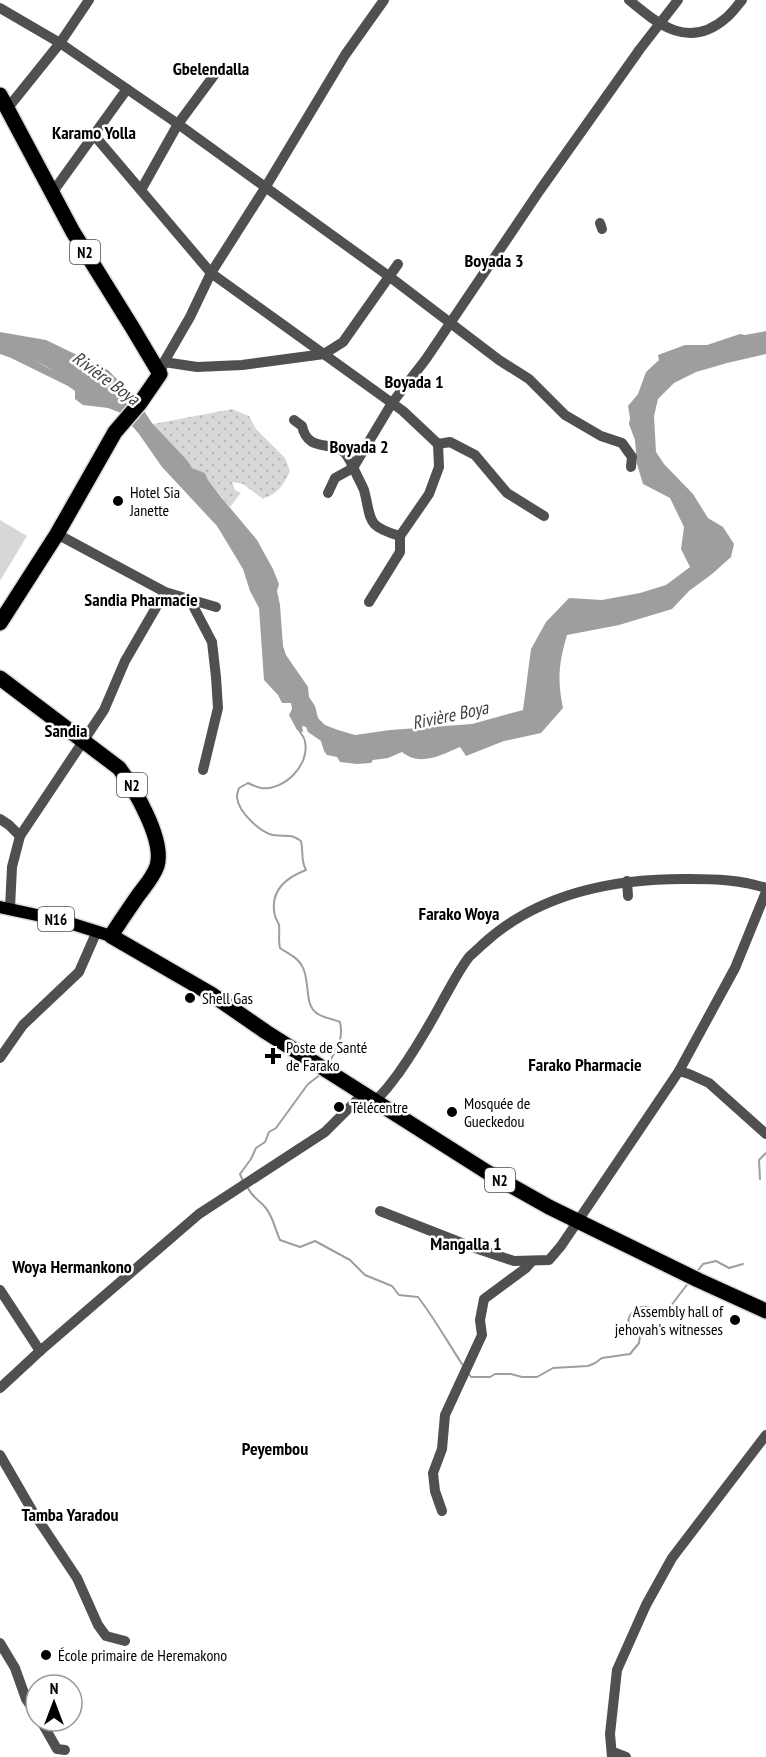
<svg xmlns="http://www.w3.org/2000/svg" width="766" height="1757" viewBox="0 0 766 1757" font-family="'PT Sans Narrow',sans-serif">
<defs>
<pattern id="grass-dots" width="8" height="8" patternUnits="userSpaceOnUse" patternTransform="scale(1.5)"><rect width="8" height="8" fill="#d7d7d7"/><path d="M2 2h.1M6 6h.1" fill="none" stroke="#b7b7b7" stroke-width="1.8" stroke-linecap="round"/></pattern>
</defs>
<rect width="100%" height="100%" fill="#fff"/>
<path fill="url(#grass-dots)" d="M232,409L249,416L256,429L285,458L290,471C283,486 278,493 263,499L243,484L232,482L235,490L241,493L230,507L208,480L205,473L192,468L187,460L153,424Z"/>
<path fill="#d7d7d7" d="M0,520L27,536L0,581Z"/>
<path fill="#9e9e9e" fill-rule="evenodd" d="M766,331V354L727,363L696,372L674,383L658,399L654,416L656,452L664,464L693,494L708,518L723,527L734,544L731,557L712,574L689,591L672,609L619,625L567,635C559,663 557,679 563,708L541,733L504,741L466,756L460,747C441,755 420,767 402,752L388,758L373,760L371,763L357,764L340,762L337,757L327,755L324,751L321,741L308,732L306,727L302,726L303,732L297,730L289,715L292,709L291,703H282L278,695L264,680L259,608L250,591L243,569L217,526L162,467L139,434L121,413L108,408L83,405L75,399V391L68,386L11,358L0,354V332L46,340L108,370L136,399L152,423L187,460L192,468L205,473L208,480L221,497L257,540L273,569L279,584L277,591L280,605L283,646L286,655L308,687L309,697L315,706L318,718L325,725L338,730L355,735L390,730L472,724L523,710L531,649L546,622L569,598L602,600L640,593L666,585L690,567L681,549L684,527L670,498L643,484L637,464L635,440L629,424L630,418L628,406L638,394L646,372L659,360L658,355L685,345H707L740,334L745,335ZM16,347C39,351 42,348 52,370L16,350Z"/>
<g fill="none" stroke-linecap="round" stroke-linejoin="round">
<g stroke="#9e9e9e" stroke-width="2">
<path d="M299,730C301,734 305,738 305,742C310,765 284,791 261,788C257,787 252,785 248,783L239,788C238,791 237,794 237,797C238,812 260,832 273,835C286,837 290,833 301,841C304,853 300,859 306,870C285,878 269,891 275,916C276,919 278,922 279,925C280,932 278,940 280,948C288,954 298,957 302,966C311,980 303,1006 318,1014C324,1018 333,1019 340,1022C344,1041 336,1050 327,1066"/>
<path d="M760,1179L759,1160L766,1153"/>
<path d="M243,1181L240,1174L251,1159L256,1148L265,1142L269,1132L276,1128L308,1084L320,1075"/>
<path d="M248,1188C252,1197 259,1200 265,1207C273,1216 275,1229 280,1240L300,1247L315,1241L350,1260L365,1275L392,1286L399,1295L418,1297C435,1319 448,1343 464,1367"/>
<path d="M696,1273L703,1264L716,1261L729,1268L743,1264"/>
<path d="M469,1374L471,1377H490L495,1374H511L522,1377H537L553,1368L588,1366L595,1363L602,1358L630,1354L639,1343L640,1336C631,1329 623,1322 633,1312C636,1308 637,1307 641,1307C648,1306 655,1309 662,1311L670,1307L689,1282"/>
</g>
<path stroke="#9e9e9e" stroke-width="14" d="M0,342C21,347 46,356 63,369"/>
<defs>
<path id="major" d="M0,907L60,920L111,936"/>
<g id="highway">
<path d="M0,95L73,232L132,327L160,374L140,403L115,432L57,534L0,623"/>
<path d="M0,678L119,768C134,788 165,840 157,866C153,878 144,887 137,897C128,910 119,923 111,936L211,994L266,1032L487,1172L549,1207L698,1280L766,1311"/>
</g>
</defs>
<use href="#major" stroke="#dbdbdb" stroke-width="15"/>
<use href="#highway" stroke="#dbdbdb" stroke-width="18"/>
<g stroke="#505050" stroke-width="10">
<path d="M629,0C659,25 689,50 726,18C732,13 737,6 742,0"/>
<path d="M0,8L60,43L178,124L390,277L499,360L529,379L565,415L601,436L622,443L632,457L631,467"/>
<path d="M7,109L60,43L89,0"/>
<path d="M94,135L211,273L403,411L438,444L439,467L429,494L400,536"/>
<path d="M141,190L178,124L215,74"/>
<path d="M52,193L127,89"/>
<path d="M600,223L602,229"/>
<path d="M164,362L197,367L242,365L324,354L343,342L398,264"/>
<path d="M160,374L164,362L190,317L211,273L265,188L345,55L384,0"/>
<path d="M294,420L302,426C308,453 331,440 345,453C349,458 351,463 354,469C357,476 361,483 364,490C372,520 365,526 400,536V552L369,602"/>
<path d="M438,444L450,442L475,455L507,493L544,516"/>
<path d="M328,493L335,478L353,468L392,403L426,359L540,190L640,49L678,0"/>
<path d="M57,534L165,592L216,607"/>
<path d="M190,600L212,642L216,677L218,708L203,770"/>
<path d="M0,819L9,825L20,836"/>
<path d="M627,881L628,896"/>
<path d="M10,908L12,867L20,836L104,710L125,661L165,592"/>
<path d="M0,1058L23,1025L79,972L97,931"/>
<path d="M679,1071L689,1074L709,1083L766,1134"/>
<path d="M374,1101C384,1094 390,1084 398,1074C415,1050 429,1026 443,1000C451,986 459,970 469,957C473,953 478,949 482,945C539,892 615,878 690,879C716,879 741,880 766,888"/>
<path d="M380,1211L472,1247L514,1261L549,1260L561,1246L679,1071L735,968L766,892"/>
<path d="M0,1290L40,1351"/>
<path d="M0,1388L40,1351L199,1214L325,1132L363,1094"/>
<path d="M0,1455L33,1512L77,1578L98,1625L106,1636L125,1641"/>
<path d="M442,1511L435,1491L433,1473L442,1449L445,1415L482,1335L480,1320L484,1299L526,1268L532,1261"/>
<path d="M0,1643L15,1668L26,1699L36,1714"/>
<path d="M41,1721L57,1749L65,1750"/>
<path d="M613,1752L626,1757"/>
<path d="M612,1757L610,1734L617,1670L646,1605L672,1558L766,1435"/>
</g>
<use href="#major" stroke="#000" stroke-width="12"/>
<use href="#highway" stroke="#000" stroke-width="15"/>
</g>
<g fill="#000" stroke="#fff" stroke-width="2">
<circle cx="118" cy="501" r="6"/>
<circle cx="190" cy="998" r="6"/>
<path d="M270 1047h6v6h6v6h-6v6h-6v-6h-6v-6h6z"/>
<circle cx="339" cy="1107" r="6"/>
<circle cx="452" cy="1112" r="6"/>
<circle cx="735" cy="1320" r="6"/>
<circle cx="46" cy="1655" r="6"/>
</g>
<g text-anchor="middle" dominant-baseline="central" stroke-width="5" stroke-linejoin="round" paint-order="stroke">
<g fill="#fff" stroke="#4c4c4c" stroke-width="1.5">
<rect x="70" y="240" width="30" height="24" rx="4.5"/>
<rect x="117" y="773" width="30" height="24" rx="4.5"/>
<rect x="38" y="907" width="36" height="24" rx="4.5"/>
<rect x="485" y="1168" width="30" height="24" rx="4.5"/>
</g>
<g font-size="15" font-weight="bold" fill="#000">
<text x="85" y="252">N2</text>
<text x="132" y="785">N2</text>
<text x="56" y="919">N16</text>
<text x="500" y="1180">N2</text>
</g>
<g font-size="16" fill="#000" stroke="#fff" text-anchor="start">
<text x="130" y="492">Hotel Sia<tspan x="130" dy="18">Janette</tspan></text>
<text x="202" y="998">Shell Gas</text>
<text x="286" y="1047">Poste de Santé<tspan x="286" dy="18">de Farako</tspan></text>
<text x="464" y="1103">Mosquée de<tspan x="464" dy="18">Gueckedou</tspan></text>
<text x="351" y="1107">Télécentre</text>
<text x="723" y="1311" text-anchor="end">Assembly hall of<tspan x="723" dy="18">jehovah's witnesses</tspan></text>
<text x="58" y="1655">École primaire de Heremakono</text>
</g>
<g font-size="18" font-weight="bold" fill="#000" stroke="#fff">
<text x="211" y="68">Gbelendalla</text>
<text x="94" y="132">Karamo Yolla</text>
<text x="494" y="260">Boyada 3</text>
<text x="414" y="381">Boyada 1</text>
<text x="359" y="446">Boyada 2</text>
<text x="141" y="599">Sandia Pharmacie</text>
<text x="66" y="730">Sandia</text>
<text x="459" y="913">Farako Woya</text>
<text x="585" y="1064">Farako Pharmacie</text>
<text x="466" y="1243">Mangalla 1</text>
<text x="72" y="1266">Woya Hermankono</text>
<text x="275" y="1448">Peyembou</text>
<text x="70" y="1514">Tamba Yaradou</text>
</g>
<g font-size="18" font-style="italic" fill="#3f3f3f" stroke="#fff">
<text transform="translate(106 378) rotate(36)">Rivière Boya</text>
<text transform="translate(450 715) rotate(-12)">Rivière Boya</text>
</g>
</g>
<g transform="translate(54 1703)"><circle r="28" fill="#ffffff" stroke="#999999" stroke-width="1.5"/>
<path d="M0-4.5L10 22L0 15L-10 22Z" fill="#000000"/>
<text y="-9" font-size="16" font-weight="bold" text-anchor="middle" fill="#000000">N</text>
</g>
</svg>
